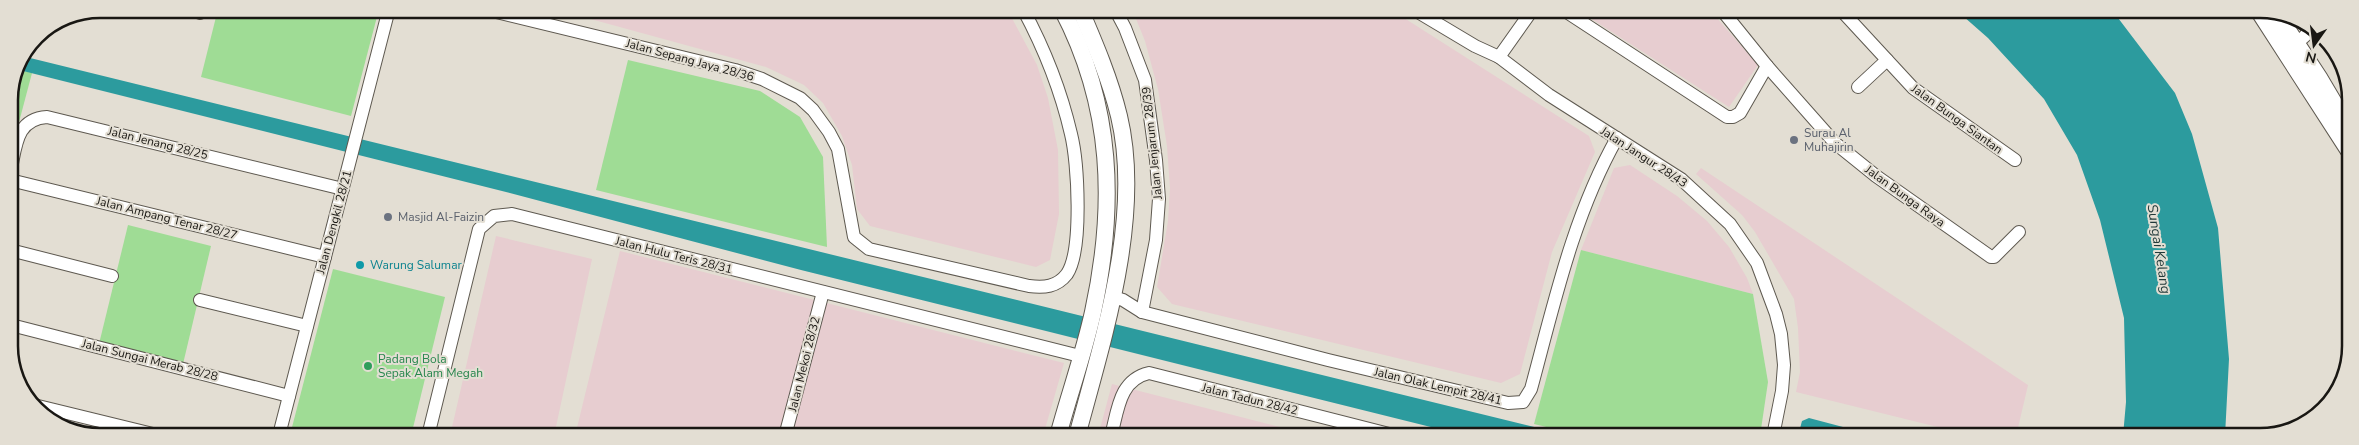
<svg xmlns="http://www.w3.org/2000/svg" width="2359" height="445" viewBox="0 0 2359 445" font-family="'Nunito Sans',sans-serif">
<rect width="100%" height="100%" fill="#e3ded3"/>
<g fill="#e7cdd0">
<path d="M554,9H1007L1037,65L1048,98L1058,150L1059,214L1050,260L1036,267L870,226L857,209L852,165L842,136L823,103L804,85L766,67Z"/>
<path d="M1132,9H1390L1589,136L1595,152L1552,252L1520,374L1501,383L1172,304L1157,287L1168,221L1170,188L1167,146L1158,89L1145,41Z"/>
<path d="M1576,9H1709L1758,65L1729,107Z"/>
<path d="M1630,165L1677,196L1707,221L1729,247L1747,278L1753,294L1581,250L1614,168Z"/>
<path d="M1701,168L2028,385L2016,436H1974L1796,392L1800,372L1798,328L1794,299L1755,232L1742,215L1696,174Z"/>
<path d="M496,236L592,259L554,436H450Z"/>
<path d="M620,251L1064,363L1043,436H575Z"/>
<path d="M1112,384L1315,436H1098Z"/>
</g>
<g fill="#9fdc95">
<path d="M218,9H379L351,116L201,77Z"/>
<path d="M628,60L760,91L800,117L823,157L827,247L596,190Z"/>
<path d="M15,69L32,73L9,160V99Z"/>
<path d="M128,225L211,246L183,364L99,344Z"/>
<path d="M1581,250L1753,294L1768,382L1760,436H1583L1534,424Z"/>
<path d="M333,269L445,297L411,436L290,435Z"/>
</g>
<g fill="#2c9b9e">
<path d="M1955,9L2112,10L2175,93L2192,134L2218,228L2229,359L2225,436H2123L2126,402L2124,318L2100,220L2077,155L2044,99L1988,38Z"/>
<path d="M22,56L1571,436H1467L801,270L506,192L15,69Z"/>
<path d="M1809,418L1877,436H1798L1802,421Z"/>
</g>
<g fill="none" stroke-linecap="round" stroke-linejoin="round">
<defs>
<g id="minor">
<path d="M484,9L735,70L762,79L800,98L813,110L829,132L838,149L854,237L869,249L1029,286C1044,288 1057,287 1067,274C1083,250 1078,162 1071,134C1061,91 1044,48 1023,9"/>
<path d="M1115,9L1125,28L1145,80L1156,160L1159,199L1156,240L1142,312"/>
<path d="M1413,9L1475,46L1499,57L1549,95L1681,179L1730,224L1757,263L1776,314L1781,334L1784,365L1782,391L1773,436"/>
<path d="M1562,9L1727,117H1733L1740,113L1767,66"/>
<path d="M1721,9L1767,66L1835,143L1876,176L1991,257H1994L2019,232"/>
<path d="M1840,9L1913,88L2015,160"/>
<path d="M200,13L201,9"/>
<path d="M2297,43L2306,35L2308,28"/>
<path d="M1499,57L1533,9"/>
<path d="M1858,87L1887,60"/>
<path d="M10,173C16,148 15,119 47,117L343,189"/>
<path d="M10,180L325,257"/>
<path d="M10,250L112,276"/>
<path d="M1113,297L1123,300L1142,312L1328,360L1508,403L1523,402L1531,389C1554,304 1573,216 1617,138"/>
<path d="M200,300L307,326"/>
<path d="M11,325L289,396"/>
<path d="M34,405L157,435"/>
<path d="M279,435L389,9"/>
<path d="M428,436L479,229L494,216L512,214L1080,356"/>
<path d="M785,436L823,292"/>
<path d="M1111,436C1118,410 1119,380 1149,373L1397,436"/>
</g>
<g id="major">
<path d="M2258,10L2349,151"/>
<path d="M2276,12L2320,79L2349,128"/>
<path d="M1058,436C1069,395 1084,353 1093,312C1116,206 1113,106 1062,9"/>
<path d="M1077,436C1103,339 1143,216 1119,116C1110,79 1095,44 1080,9"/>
</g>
</defs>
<use href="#minor" stroke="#5e5950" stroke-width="14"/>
<use href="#major" stroke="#5e5950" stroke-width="18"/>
<use href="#minor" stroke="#fff" stroke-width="12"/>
<use href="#major" stroke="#fff" stroke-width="16"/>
</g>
<g fill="#6b7280" stroke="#e3ded3" stroke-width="2">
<circle cx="1794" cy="140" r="5"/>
<circle cx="388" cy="217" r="5"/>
</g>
<circle fill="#0f9aa8" stroke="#e3ded3" stroke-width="2" cx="360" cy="265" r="5"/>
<circle fill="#2e9e5b" stroke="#e3ded3" stroke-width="2" cx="368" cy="366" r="5"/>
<g text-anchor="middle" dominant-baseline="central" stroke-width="4" stroke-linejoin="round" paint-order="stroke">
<g font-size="12" fill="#191713" stroke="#e3ded3">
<text transform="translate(690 60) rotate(15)">Jalan Sepang Jaya 28/36</text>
<text transform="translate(1957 119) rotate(36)">Jalan Bunga Siantan</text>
<text transform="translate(158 143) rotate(14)">Jalan Jenang 28/25</text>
<text transform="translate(1152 143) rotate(-96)">Jalan Jenjarum 28/39</text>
<text transform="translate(1644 157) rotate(33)">Jalan Jangur 28/43</text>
<text transform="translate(1905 196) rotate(36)">Jalan Bunga Raya</text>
<text transform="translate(167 218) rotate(14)">Jalan Ampang Tenar 28/27</text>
<text transform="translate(334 222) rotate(-75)">Jalan Dengkil 28/21</text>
<text transform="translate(674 255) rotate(14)">Jalan Hulu Teris 28/31</text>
<text transform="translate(150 360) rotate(14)">Jalan Sungai Merab 28/28</text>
<text transform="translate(804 364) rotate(-76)">Jalan Mekoi 28/32</text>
<text transform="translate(1438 386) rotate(13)">Jalan Olak Lempit 28/41</text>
<text transform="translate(1250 399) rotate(14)">Jalan Tadun 28/42</text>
</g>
<g font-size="12" fill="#5b616d" stroke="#e3ded3" text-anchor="start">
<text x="1804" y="133">Surau Al<tspan x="1804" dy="14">Muhajirin</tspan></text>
<text x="398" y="217">Masjid Al-Faizin</text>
</g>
<g font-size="12" fill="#0d838f" stroke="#e3ded3" text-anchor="start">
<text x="370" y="265">Warung Salumar</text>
</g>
<g font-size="12" fill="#27864d" stroke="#e3ded3" text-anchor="start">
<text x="378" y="359">Padang Bola<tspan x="378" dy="14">Sepak Alam Megah</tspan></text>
</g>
<g font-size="14" font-style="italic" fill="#223a3a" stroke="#e3ded3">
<text transform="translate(2159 249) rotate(81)">Sungai Kelang</text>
</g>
</g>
<path d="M0 0H2359V445H0ZM100 18H2260A82 82 0 0 1 2342 100V346A82 82 0 0 1 2260 428H100A82 82 0 0 1 18 346V100A82 82 0 0 1 100 18Z" fill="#e3ded3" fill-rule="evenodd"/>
<path fill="none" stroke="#191713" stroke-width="2.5" d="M100 18H2260A82 82 0 0 1 2342 100V346A82 82 0 0 1 2260 428H100A82 82 0 0 1 18 346V100A82 82 0 0 1 100 18Z"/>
<g transform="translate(2314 45) rotate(194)" stroke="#e3ded3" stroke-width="4" paint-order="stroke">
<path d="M0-4L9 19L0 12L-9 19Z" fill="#191713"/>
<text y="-8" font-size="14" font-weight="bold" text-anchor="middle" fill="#191713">N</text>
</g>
</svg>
